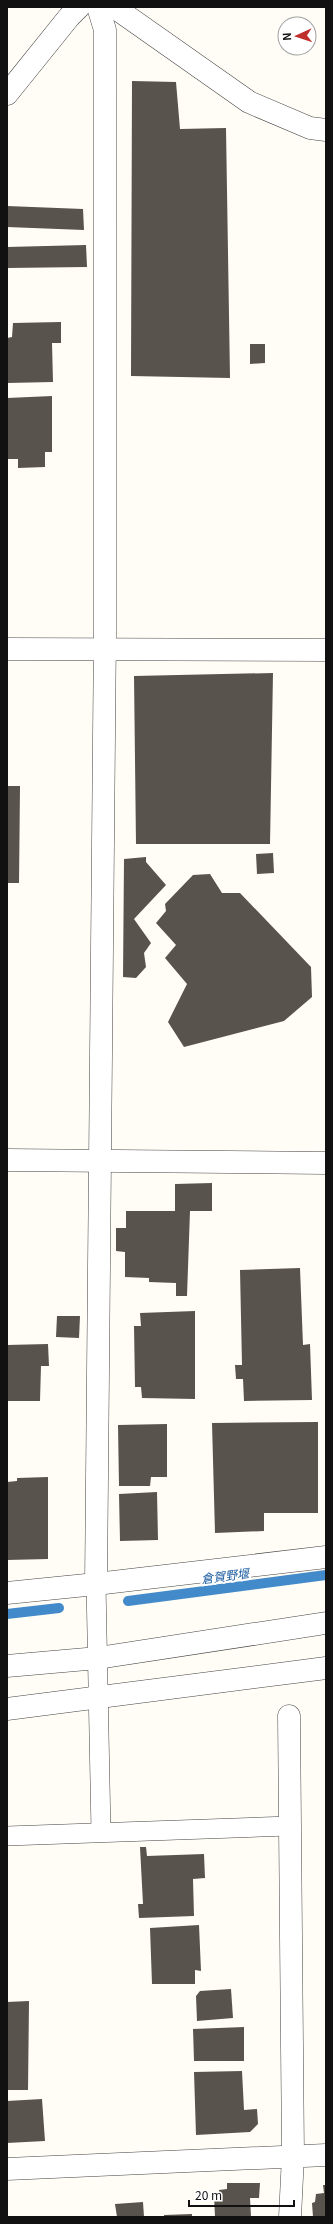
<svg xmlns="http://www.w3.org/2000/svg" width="333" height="2224" viewBox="0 0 333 2224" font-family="Georgia,'Noto Sans JP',serif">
<rect width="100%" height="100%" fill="#fffdf5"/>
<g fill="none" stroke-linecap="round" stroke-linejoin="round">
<g stroke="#438aca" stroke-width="10">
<path d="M128,1601L326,1575"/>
<path d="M7,1614L59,1608"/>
</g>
</g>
<g fill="#59534d">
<path d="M132,81L176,82L180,129L226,128L230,378L131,376Z"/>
<path d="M7,206L83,209L84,230L7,227Z"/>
<path d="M86,245L87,267L7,268V247Z"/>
<path d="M61,322V343H52L53,382L7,383V338L12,337L13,323Z"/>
<path d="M250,344H265V363L250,364Z"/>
<path d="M52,396V452H45V467L18,468V459H8L7,398Z"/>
<path d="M273,673L270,844H136L134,676Z"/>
<path d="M7,786H20L19,883H7Z"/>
<path d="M273,853L274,873L257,874L256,854Z"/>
<path d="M146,857V862L166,885L134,919L151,943L144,953L146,967L136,978L123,977L124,859Z"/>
<path d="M210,874L222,893H240L311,967L312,997L284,1021L184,1047L168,1022L187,984L165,958L176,945L156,923L166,911L165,904L193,875Z"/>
<path d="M212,1183V1211H190L187,1296H176V1283L149,1282V1278L125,1277V1252L116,1251V1228H126V1211H175V1184Z"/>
<path d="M300,1268L303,1345L310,1344L312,1400L244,1401L243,1379H236L235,1365H242L240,1270Z"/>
<path d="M195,1311V1399L142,1398L141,1387H135L134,1326H141L140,1313Z"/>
<path d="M57,1316H80L79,1338L56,1337Z"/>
<path d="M48,1344L49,1366H41L40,1401H7V1345Z"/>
<path d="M318,1422V1513H264V1531L215,1533L212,1423Z"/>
<path d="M167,1424V1477H151L150,1486H119L118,1425Z"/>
<path d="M48,1477V1559L7,1560V1482L17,1481V1478Z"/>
<path d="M157,1492L158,1540L120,1541L119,1494Z"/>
<rect x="325" y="1754" width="1" height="13"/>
<path d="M140,1847H146L147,1856L204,1854L205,1878L193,1879L194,1916L139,1918L138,1904H143Z"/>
<path d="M199,1925L201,1971L195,1970V1984H152L150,1928Z"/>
<path d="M231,1989L233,2018L197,2021L196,1996L200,1991Z"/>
<path d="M29,2001L28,2090H7V2002Z"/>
<path d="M244,2027V2061H194L193,2029Z"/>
<path d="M242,2071L244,2110L257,2109L258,2124L250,2132L196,2135L194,2072Z"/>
<path d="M42,2099L45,2141L7,2143V2101Z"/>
<path d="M227,2183H260L259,2198H250L251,2217H215L214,2196H219V2190L227,2189Z"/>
<path d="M323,2185H326V2217H313L312,2203L315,2202L316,2194L324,2193Z"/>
<path d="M143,2202L144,2217H117L115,2204Z"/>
<path d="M192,2214V2217H164V2215Z"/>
</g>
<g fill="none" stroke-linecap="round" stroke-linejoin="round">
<defs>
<g id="service">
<path d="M96,1584L101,1832"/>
<path d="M7,1836L289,1826"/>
</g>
<g id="minor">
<path d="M114,7L249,102L310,128L326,130"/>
<path d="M7,94L69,17L79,7"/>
<path d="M7,649L326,650"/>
<path d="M7,1160L326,1163"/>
<path d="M96,1584L105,631V30L98,7"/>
<path d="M7,1593L96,1584L326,1557"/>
<path d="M289,1716L293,2156L290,2217"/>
<path d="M7,2169L326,2155"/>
</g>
<g id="tertiary">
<path d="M7,1666L98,1658L326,1623"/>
<path d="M7,1709L326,1668"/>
</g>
</defs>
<use href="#service" stroke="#444" stroke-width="20"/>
<use href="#minor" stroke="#444" stroke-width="23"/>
<use href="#tertiary" stroke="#444" stroke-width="23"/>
<use href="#service" stroke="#fff" stroke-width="19"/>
<use href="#minor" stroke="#fff" stroke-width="22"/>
<use href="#tertiary" stroke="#fff" stroke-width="22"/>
</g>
<g text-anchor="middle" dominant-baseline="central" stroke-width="4" stroke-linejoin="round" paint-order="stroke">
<g font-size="12" font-style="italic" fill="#1b5ca1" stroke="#fff">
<text transform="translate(225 1575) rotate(-7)">倉賀野堰</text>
</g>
</g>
<rect width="333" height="2224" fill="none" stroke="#111111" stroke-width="16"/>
<g transform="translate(297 36) rotate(267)"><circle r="19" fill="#ffffff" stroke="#a0a0a0"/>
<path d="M0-3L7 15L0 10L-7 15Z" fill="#bf2f2b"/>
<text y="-6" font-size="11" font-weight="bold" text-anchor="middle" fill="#111111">N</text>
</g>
<path d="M189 2200v6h105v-6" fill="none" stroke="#111111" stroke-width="2"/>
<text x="195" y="2200" font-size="12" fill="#111111" stroke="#ffffff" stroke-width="3" paint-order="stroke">20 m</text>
</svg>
